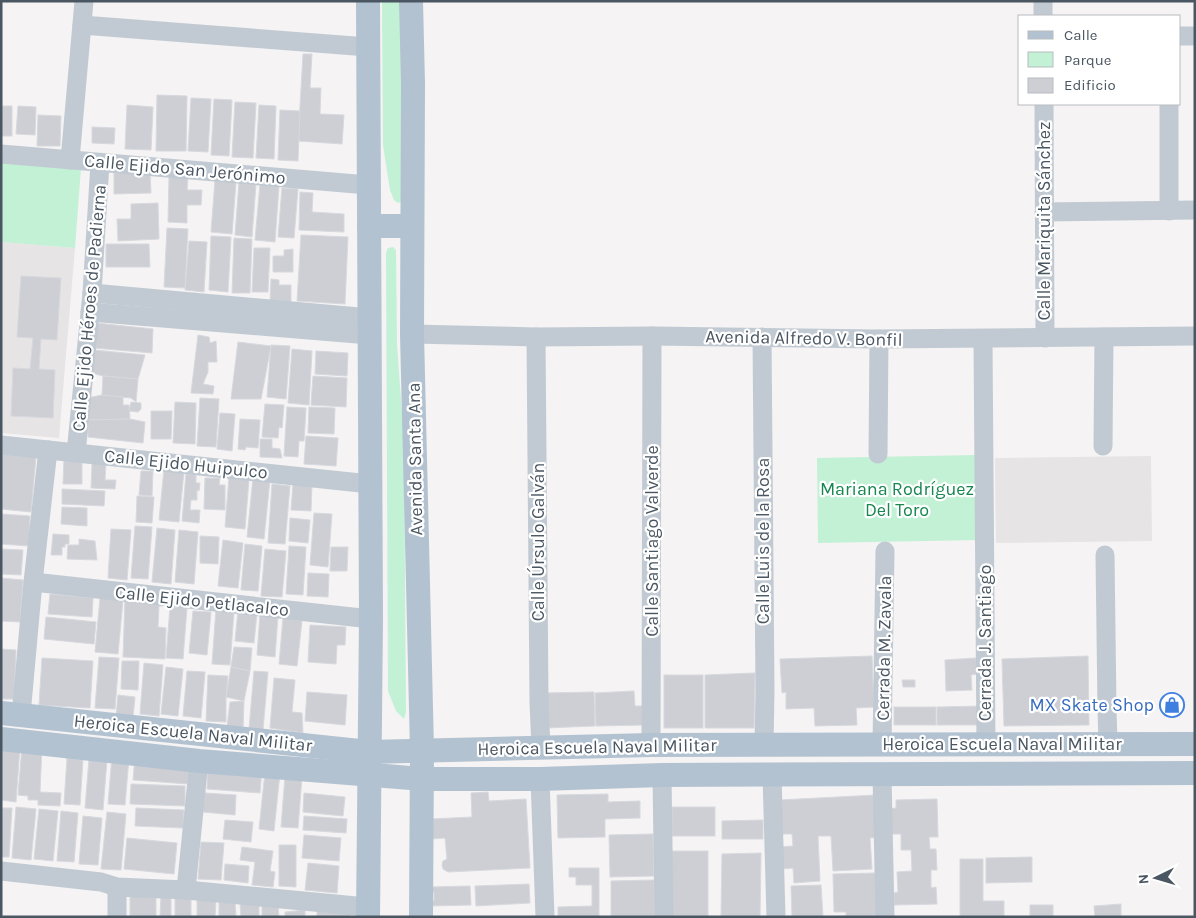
<svg xmlns="http://www.w3.org/2000/svg" width="1196" height="918" viewBox="0 0 1196 918" font-family="Karla,sans-serif">
<rect width="100%" height="100%" fill="#f5f3f3"/>
<g fill="#e6e4e5">
<path d="M1,242L75,248L59,438L1,433Z"/>
<path d="M1151,456L1152,541L996,543L995,458Z"/>
</g>
<g fill="#c3f1d5">
<path d="M382,1H402V201L398,203L394,200L390,190L383,145Z"/>
<path d="M1,162L81,168L75,248L1,242Z"/>
<path d="M393,247L396,250L397,345L404,440L406,712L404,719L396,711L388,691L386,253L388,248Z"/>
<path d="M976,455L978,540L818,543L817,458Z"/>
</g>
<g fill="#cdcfd5" stroke="#d7d9de">
<path d="M303,54H312L310,88H321L320,114L344,115L342,144L298,141Z"/>
<path d="M157,95L187,96L186,151H156Z"/>
<path d="M191,98L211,99L208,152L188,151Z"/>
<path d="M214,99L232,100L229,156L211,155Z"/>
<path d="M235,102L256,103L253,158L232,157Z"/>
<path d="M127,105L153,107L151,150L125,149Z"/>
<path d="M259,105L276,106L274,159L256,158Z"/>
<rect x="1" y="106" width="11" height="30"/>
<path d="M18,106L36,107L35,135L16,134Z"/>
<path d="M280,110L300,111L298,161L278,160Z"/>
<path d="M38,115L61,116L60,146H37Z"/>
<path d="M92,127L115,128L114,144L92,143Z"/>
<path d="M114,173H150L151,193L114,194Z"/>
<path d="M169,177H188L187,190H202L201,205H187V223L168,222Z"/>
<path d="M215,180L236,182L232,234L211,232Z"/>
<path d="M239,182L256,184L252,237L235,235Z"/>
<path d="M260,184L279,186L275,242L255,240Z"/>
<path d="M282,188L298,189L294,238L278,237Z"/>
<path d="M300,192L313,193L312,212L344,214V232L299,230Z"/>
<path d="M158,203L159,239L118,241L117,219H131V204Z"/>
<path d="M167,228L188,229L185,288L164,287Z"/>
<path d="M301,235L348,237L345,304L297,301Z"/>
<path d="M211,236L231,237L228,292L209,290Z"/>
<path d="M234,238L252,239L250,293H232Z"/>
<path d="M189,241L207,242L204,292L185,290Z"/>
<path d="M106,244H149L150,267H106Z"/>
<path d="M254,248H270L268,292H252Z"/>
<path d="M293,249V272H273V256H284V250Z"/>
<path d="M21,276L61,278L57,340L41,339L39,369L55,370L53,418L11,416L13,368L30,369L33,338L17,337Z"/>
<path d="M271,279L279,280V285H291V303H270Z"/>
<path d="M96,323L153,329L152,353L94,348Z"/>
<path d="M198,335L209,337L210,343L216,341L217,362H208V372L203,384L214,386L213,394L191,393Z"/>
<path d="M238,342L271,346L261,399H231Z"/>
<path d="M271,345L290,346L286,399L267,397Z"/>
<path d="M292,349L312,351L309,405L288,403Z"/>
<path d="M94,350L145,355L138,379L103,376L88,372Z"/>
<path d="M316,351L348,353L347,376L315,374Z"/>
<path d="M103,376L138,379L136,402L131,398L102,395Z"/>
<path d="M313,376L347,378L346,407L311,405Z"/>
<path d="M102,395L123,397V405H129L130,419L88,420L87,398Z"/>
<path d="M200,398L219,399L216,447L197,446Z"/>
<path d="M131,402L141,403V409L138,412L129,411Z"/>
<path d="M175,402L196,403L195,444L173,443Z"/>
<path d="M265,404L284,405L282,428L279,427L278,438L262,437Z"/>
<path d="M287,407L306,408L304,441H299L298,457L284,456Z"/>
<path d="M309,407L335,408L334,434L308,433Z"/>
<path d="M151,411H172L171,439H151Z"/>
<path d="M220,413L235,414L232,451L217,449Z"/>
<path d="M130,419L145,422L143,443L88,437V420Z"/>
<path d="M240,419L260,420L258,448L246,447L245,450L238,449Z"/>
<path d="M306,436L338,438L336,466L304,464Z"/>
<path d="M260,439H272V448L280,449L282,458L260,457Z"/>
<path d="M1,454L36,457L31,512L1,509Z"/>
<path d="M64,459L82,460V484H63Z"/>
<path d="M92,463L106,464L105,480H116L115,489L91,488Z"/>
<path d="M164,469L184,471L179,522L159,520Z"/>
<path d="M141,471H153L152,496L139,495Z"/>
<path d="M186,474L196,475V483H200L199,491L197,490V500H191L190,510H200L199,523L182,521Z"/>
<path d="M229,477L249,479L245,529L225,527Z"/>
<path d="M205,478H220L219,485H225V510L204,509Z"/>
<path d="M253,478L270,480L264,539L247,537Z"/>
<path d="M272,484L290,486L285,544L268,543Z"/>
<path d="M293,484L312,486L311,511L291,510Z"/>
<path d="M62,489L105,491L104,506L62,504Z"/>
<path d="M137,496L154,497L152,523L136,522Z"/>
<path d="M62,507L87,508V526L61,524Z"/>
<path d="M314,513L332,514L328,567L310,565Z"/>
<path d="M1,514L30,516L29,546L1,544Z"/>
<path d="M290,518L310,520L308,543L289,541Z"/>
<path d="M135,526L152,527L148,579L131,578Z"/>
<path d="M157,528L175,530L171,584L152,582Z"/>
<path d="M111,529L131,530L127,580L108,578Z"/>
<path d="M179,530L198,532L194,584L175,582Z"/>
<path d="M53,534L69,535V544H65V547H62V555H51Z"/>
<path d="M200,536L219,537L218,564L200,563Z"/>
<path d="M79,539L95,541L97,560L67,559L68,545H79Z"/>
<path d="M223,540L243,543L238,588L218,586Z"/>
<path d="M245,544L262,546L258,591L241,590Z"/>
<path d="M289,546L306,547L303,595L286,594Z"/>
<path d="M331,547H348L347,571H330Z"/>
<path d="M1,549L23,550L21,575L1,574Z"/>
<path d="M265,549L286,551L282,597L261,596Z"/>
<path d="M308,573L329,574L328,597L307,596Z"/>
<path d="M1,578L23,580L20,622L1,621Z"/>
<path d="M50,594L93,598L92,617L48,614Z"/>
<path d="M100,598L123,600L118,654L95,652Z"/>
<path d="M125,600L163,602V606H159L158,627L166,628L165,659L123,657Z"/>
<path d="M170,607L187,608L183,659L166,658Z"/>
<path d="M216,609L234,611L230,665L212,664Z"/>
<path d="M193,611L211,612L207,655L189,653Z"/>
<path d="M238,611L257,613L254,643L235,641Z"/>
<path d="M260,614L278,616L275,657L257,655Z"/>
<path d="M46,617L96,622L94,644L44,639Z"/>
<path d="M283,618L302,621L297,666L279,664Z"/>
<path d="M310,625L346,627L345,645H337L336,664L308,662Z"/>
<path d="M234,647L252,648L250,671L231,667Z"/>
<path d="M1,649L16,650L14,699H1Z"/>
<path d="M872,656L874,707L856,708L857,725L815,726L814,708L786,709V692L782,693L780,659Z"/>
<path d="M1088,656L1089,725L1004,726L1002,659Z"/>
<path d="M99,657L119,658L115,709L95,708Z"/>
<path d="M42,658L93,661L90,708L39,705Z"/>
<path d="M976,658L977,674L971,675L972,690L946,691L945,660Z"/>
<path d="M122,661H139L138,690L121,689Z"/>
<path d="M144,663L163,665L159,716L140,714Z"/>
<path d="M166,667L183,669L178,716L161,714Z"/>
<path d="M231,667L250,671L244,701L226,697Z"/>
<path d="M187,671L205,672L201,718L183,716Z"/>
<path d="M254,671L268,672L263,730L249,729Z"/>
<path d="M755,673L754,728H705V675Z"/>
<path d="M208,675L228,676L226,697V722L206,721Z"/>
<rect x="664" y="675" width="39" height="53"/>
<path d="M274,678L295,680L292,712L302,713L303,733L270,728Z"/>
<path d="M902,680H915V687H903Z"/>
<path d="M634,691L635,706H643V725L596,726L595,693Z"/>
<path d="M307,692L347,695L345,725L305,721Z"/>
<path d="M594,692L595,726L545,728V693Z"/>
<path d="M118,695L135,697L133,717L116,716Z"/>
<path d="M244,701L243,729L227,727L230,702Z"/>
<path d="M984,706V725H937V707Z"/>
<rect x="894" y="707" width="42" height="18"/>
<path d="M1,745L20,747L16,802L1,800Z"/>
<path d="M22,747L42,748L40,792L61,793L60,806L38,805V800H28V796L18,795Z"/>
<path d="M112,756L129,758L125,805L108,804Z"/>
<path d="M135,757L189,761L188,784L133,780Z"/>
<path d="M67,758L83,760L80,805L64,804Z"/>
<path d="M89,759L107,760L103,810L85,808Z"/>
<path d="M208,765L262,769L260,793L207,789Z"/>
<path d="M265,772L280,773L274,831L259,829Z"/>
<path d="M285,776L302,777L298,828L281,827Z"/>
<path d="M131,784L185,786V806L130,804Z"/>
<path d="M488,792L489,801L526,799L530,868L448,872L443,869L442,865L443,861L447,859L445,838L432,839L431,819L472,817L471,793Z"/>
<path d="M205,793L236,795L235,815L203,812Z"/>
<path d="M304,793L345,797L343,816L303,812Z"/>
<path d="M608,794V802L640,801V818L605,819V837L558,838L557,795Z"/>
<path d="M876,795L878,837L870,838L872,869L833,871L831,836H818L820,881L794,883L793,868L780,869L779,847L793,846L792,834H781L780,800Z"/>
<path d="M937,799L938,837H929L930,849H936L937,870H931V888L936,887L937,904L894,905V893L898,892L897,872L912,871L911,850H901V834H891L887,809L896,808V800Z"/>
<path d="M16,807L36,809L31,860L12,858Z"/>
<rect x="672" y="807" width="43" height="29"/>
<path d="M1,808H12L9,857H1Z"/>
<path d="M136,808L184,810L183,828L135,826Z"/>
<path d="M39,809L58,811L53,861L34,859Z"/>
<path d="M61,811L78,813L74,862L57,861Z"/>
<path d="M107,812L126,814L121,870L101,869Z"/>
<path d="M83,816L102,818L98,865L79,864Z"/>
<path d="M304,816L347,819L346,833L303,830Z"/>
<path d="M225,820L253,822L251,842L223,839Z"/>
<path d="M763,820V839H722V821Z"/>
<path d="M653,834L654,876L610,877L609,835Z"/>
<path d="M304,835L341,838L339,861L302,858Z"/>
<path d="M127,838L177,843L174,874L124,869Z"/>
<path d="M201,842L224,843L221,880L198,879Z"/>
<path d="M279,845H296V887L279,886Z"/>
<path d="M242,847L273,851L270,871L275,872L273,887L252,885L255,862L240,860Z"/>
<rect x="671" y="851" width="37" height="66"/>
<path d="M761,853L760,917H721L722,854Z"/>
<path d="M1032,857V882L986,883V858Z"/>
<path d="M960,859H983V901H1004V917H960Z"/>
<path d="M308,863L339,866L337,893L305,890Z"/>
<path d="M225,864L249,866L248,883L224,880Z"/>
<path d="M569,868H599V917H558V907L592,906V885H576V877H569Z"/>
<path d="M876,873L878,917H837L846,916V912H834L833,874Z"/>
<path d="M654,880L655,917H611V881Z"/>
<path d="M529,884L530,903L476,906L475,886Z"/>
<path d="M821,885L823,917H792L791,886Z"/>
<path d="M470,886L471,905L430,906L434,900V893L430,887Z"/>
<path d="M130,889L156,894V917H130Z"/>
<path d="M161,894L171,895V917H160Z"/>
<rect x="175" y="894" width="16" height="23"/>
<path d="M197,900H216L215,917H197Z"/>
<path d="M219,900H235L236,917H219Z"/>
<path d="M259,902V917H241L240,903Z"/>
<path d="M1121,904V917H1095L1094,906Z"/>
<rect x="1030" y="905" width="23" height="12"/>
<path d="M262,906H278L279,917H262Z"/>
<path d="M305,910V917H285V912Z"/>
<path d="M317,910L350,911V917H317Z"/>
</g>
<g fill="none" stroke-linecap="round" stroke-linejoin="round">
<g stroke="#c1cad2" stroke-width="19">
<path d="M1043,1V16"/>
<path d="M82,25L368,47"/>
<path d="M1180,36H1195"/>
<path d="M1044,104L1045,338"/>
<path d="M1169,104V211"/>
<path d="M1,154L368,185"/>
<path d="M70,160L84,1"/>
<path d="M1044,212L1195,210"/>
<path d="M92,293L370,318"/>
<path d="M90,312L369,335"/>
<path d="M412,334L536,337L652,336L879,339L1195,336"/>
<path d="M536,337L539,702L541,748"/>
<path d="M762,337L765,690L764,745"/>
<path d="M983,339L986,744"/>
<path d="M1,445L370,484"/>
<path d="M1103,446L1104,337"/>
<path d="M76,453L92,293L100,163"/>
<path d="M878,454L879,339"/>
<path d="M1105,555L1107,709L1108,744"/>
<path d="M33,582L371,619"/>
<path d="M21,715L33,582L48,450"/>
<path d="M651,745L652,336"/>
<path d="M882,745L885,551"/>
<path d="M662,775L664,917"/>
<path d="M772,775L776,917"/>
<path d="M882,775L885,917"/>
<path d="M540,779L545,917"/>
<path d="M1,871L101,882L117,887L186,890L367,907"/>
<path d="M186,890L199,761"/>
<path d="M117,917V887"/>
</g>
<g stroke="#b3c2d1" stroke-width="24">
<path d="M368,1L371,619L368,917"/>
<path d="M411,1L413,84L412,334L422,750L421,917"/>
<path d="M369,226H412"/>
<path d="M1,713L369,752L651,745L1195,744"/>
<path d="M1,739L199,761L423,779H540L662,775L1195,773"/>
</g>
</g>
<defs>
<symbol id="shop-ring" viewBox="-11 -11 22 22"><circle r="9.5" fill="#fff" stroke="#3f7fe0" stroke-width="1.5"/><path d="M-5-2.5h2.3a2.7 3.5 0 0 1 5.4 0H5L5.5 6h-11ZM-1.5-2.5h3a1.5 2.3 0 0 0-3 0Z" fill="#3f7fe0"/></symbol>
</defs>
<g fill-rule="evenodd">
<use href="#shop-ring" x="1158" y="691" width="28" height="28"/>
</g>
<g text-anchor="middle" dominant-baseline="central" stroke-width="4.5" stroke-linejoin="round" paint-order="stroke">
<g font-size="18" fill="#4a5661" stroke="#fff">
<text transform="translate(185 169) rotate(5)">Calle Ejido San Jerónimo</text>
<text transform="translate(1044 221) rotate(-90)">Calle Mariquita Sánchez</text>
<text transform="translate(89 308) rotate(-85)">Calle Ejido Héroes de Padierna</text>
<text transform="translate(804 338) rotate(1)">Avenida Alfredo V. Bonfil</text>
<text transform="translate(415 459) rotate(-91)">Avenida Santa Ana</text>
<text transform="translate(186 464) rotate(6)">Calle Ejido Huipulco</text>
<text transform="translate(652 541) rotate(-90)">Calle Santiago Valverde</text>
<text transform="translate(763 541) rotate(-90)">Calle Luis de la Rosa</text>
<text transform="translate(538 542) rotate(-90)">Calle Úrsulo Galván</text>
<text transform="translate(202 601) rotate(6)">Calle Ejido Petlacalco</text>
<text transform="translate(985 643) rotate(-90)">Cerrada J. Santiago</text>
<text transform="translate(884 648) rotate(-89)">Cerrada M. Zavala</text>
<text transform="translate(193 733) rotate(6)">Heroica Escuela Naval Militar</text>
<text x="1002" y="744">Heroica Escuela Naval Militar</text>
<text transform="translate(597 747) rotate(-1)">Heroica Escuela Naval Militar</text>
</g>
<g font-size="18" fill="#17864f" stroke="#fff">
<text x="897" y="489">Mariana Rodríguez<tspan x="897" dy="21">Del Toro</tspan></text>
</g>
<g font-size="18" fill="#366cbe" stroke="#fff" text-anchor="end">
<text x="1154" y="705">MX Skate Shop</text>
</g>
</g>
<rect width="1196" height="918" fill="none" stroke="#4a5661" stroke-width="5"/>
<rect x="1018" y="15" width="162" height="90" fill="#ffffff" stroke="#b7bbc0"/>
<rect x="1028" y="31" width="25" height="8" fill="#b3c2d1" stroke="#b7bbc0"/>
<text x="1064" y="40" font-size="15" fill="#4a5661">Calle</text>
<rect x="1028" y="52" width="25" height="15" fill="#c3f1d5" stroke="#b7bbc0"/>
<text x="1064" y="65" font-size="15" fill="#4a5661">Parque</text>
<rect x="1028" y="78" width="25" height="15" fill="#cdcfd5" stroke="#b7bbc0"/>
<text x="1064" y="90" font-size="15" fill="#4a5661">Edificio</text>
<g transform="translate(1156 878) rotate(265)" stroke="#ffffff" stroke-width="4" paint-order="stroke">
<path d="M0-4L9 19L0 12L-9 19Z" fill="#4a5661"/>
<text y="-8" font-size="14" font-weight="bold" text-anchor="middle" fill="#4a5661">N</text>
</g>
</svg>
